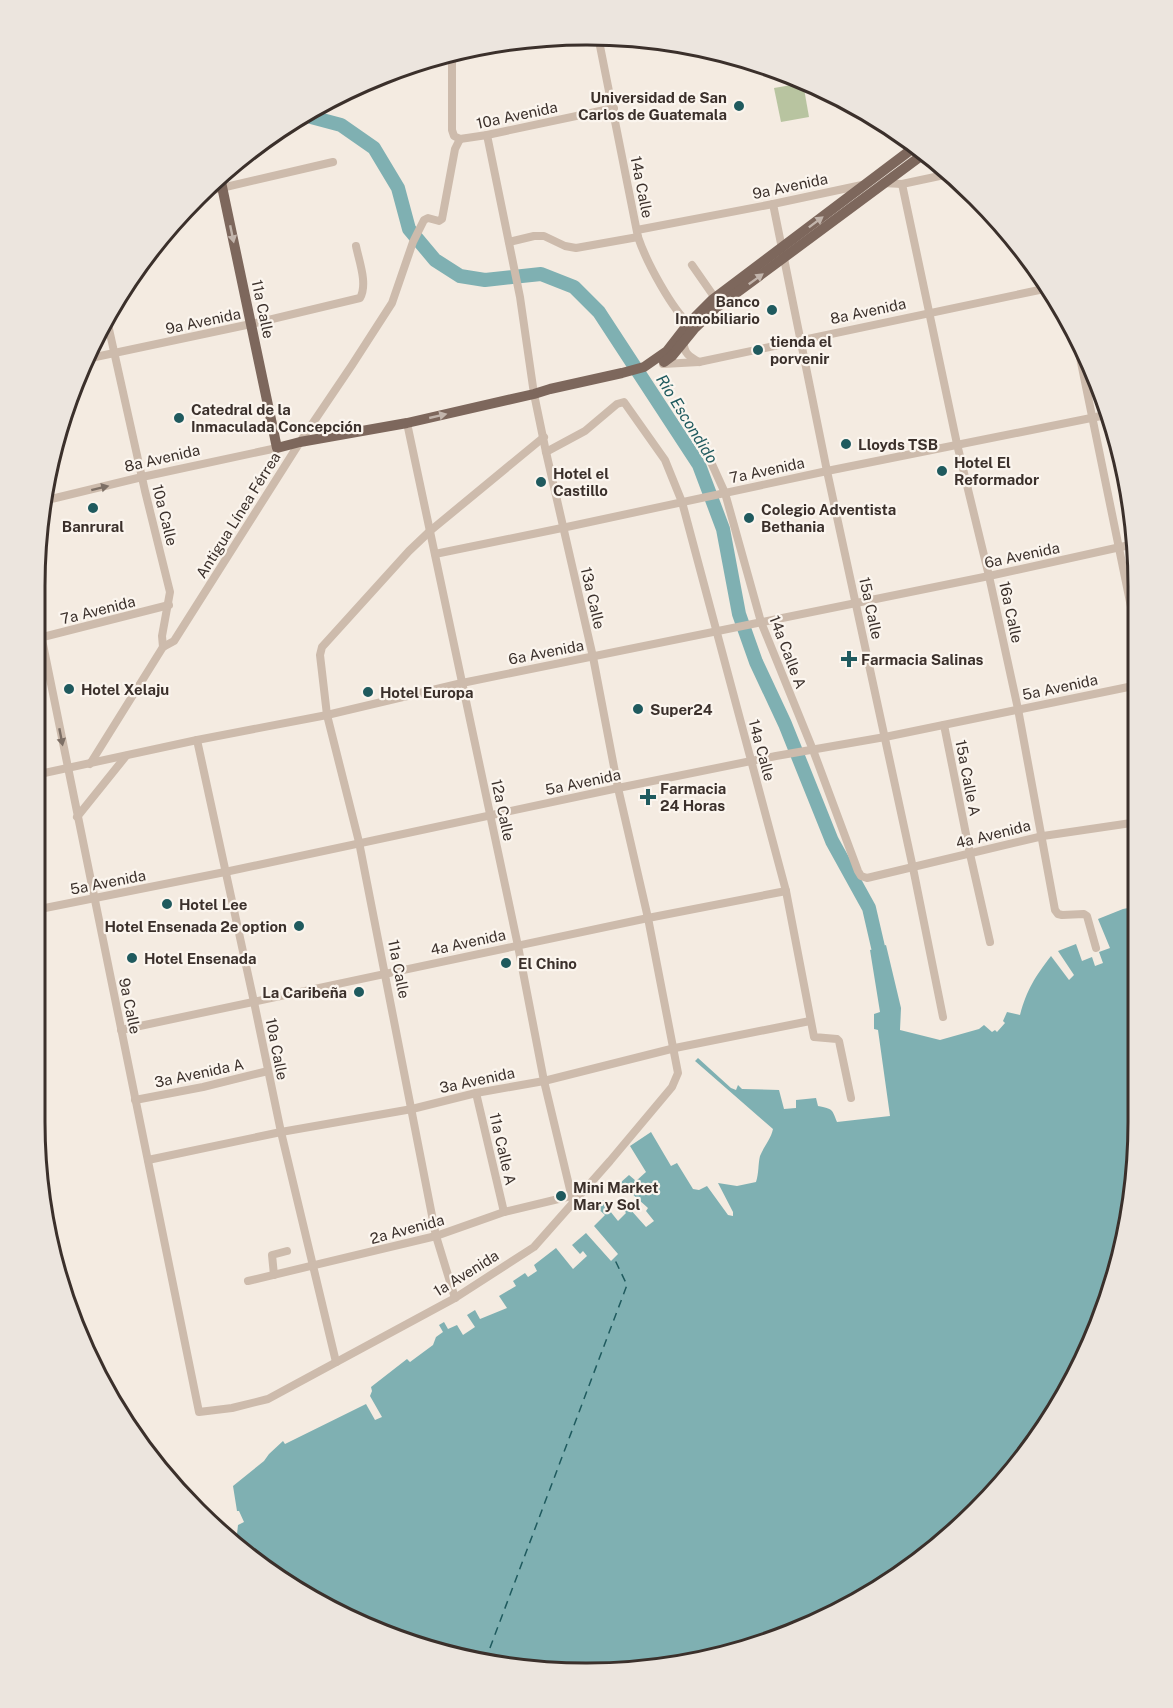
<svg xmlns="http://www.w3.org/2000/svg" width="1173" height="1708" viewBox="0 0 1173 1708" font-family="'Public Sans',sans-serif">
<rect width="100%" height="100%" fill="#f4ebe1"/>
<path fill="#b8c4a0" d="M803,83L809,117L781,122L774,88Z"/>
<path fill="#7fb0b2" d="M1138,906V1122L1128,1230L1096,1333L1045,1428L977,1512L831,1616L694,1663L515,1669L375,1631L236,1545L231,1536L237,1534L238,1525L244,1522L239,1511H237L233,1486L264,1461L269,1454L283,1441L285,1444L366,1404L375,1420L382,1417L370,1396L372,1391L371,1387L407,1359L410,1362L433,1345L436,1337L443,1332L439,1325L444,1322L448,1329L457,1325L463,1335L475,1327L467,1315L475,1310L480,1319L507,1308L499,1296L516,1286L513,1281L525,1273L528,1277L537,1271L534,1265L556,1248L573,1269L587,1256L583,1251L580,1254L572,1245L586,1233L611,1261L618,1254L594,1226L605,1215L596,1207L603,1200L612,1209L610,1211L618,1221L626,1213L618,1203L621,1199L646,1227L654,1221L646,1211L648,1208L620,1183L629,1175L636,1181L646,1172L630,1146L651,1132L671,1166L677,1163L693,1189L699,1190L707,1186L728,1215L733,1216V1212L718,1183L737,1186L756,1182C759,1173 758,1164 760,1156C764,1146 771,1139 773,1129L695,1061L698,1058L731,1088L736,1090L738,1085L742,1089L779,1090L784,1109L796,1108V1100L816,1098L818,1106C833,1109 832,1109 837,1122L890,1116L878,1030L874,1029V1014L880,1012L870,950L886,945L901,1008L900,1030L940,1040L979,1029L984,1025L992,1032L995,1030L997,1032L1005,1023L1003,1021L1007,1012L1020,1015C1027,989 1035,977 1051,956L1069,980L1074,975L1058,951L1076,944L1082,961L1092,957L1095,966L1103,963L1099,952L1110,948L1098,919L1123,909Z"/>
<g fill="none" stroke-linecap="round" stroke-linejoin="round">
<path stroke="#7fb0b2" stroke-width="14" d="M309,112L311,117L341,125L374,148L398,188L409,229L435,260L460,276L485,280L541,274L574,287L599,312L699,465L723,529L739,614L756,662L785,724L832,841L869,908L878,947"/>
<path stroke="#1f5a5e" stroke-width="1.5" stroke-dasharray="8 6" stroke-linecap="butt" d="M485,1661L627,1285L614,1258"/>
<g stroke="#cdbbac" stroke-width="8">
<path d="M598,36L638,237C646,261 672,310 691,326"/>
<path d="M452,53V130L454,136L460,139"/>
<path d="M460,139L487,135L614,108"/>
<path d="M883,183L902,184L949,174"/>
<path d="M902,184L957,444L989,576L1018,709L1055,910L1058,914L1062,915L1084,914L1087,916L1096,948"/>
<path d="M200,193L333,162"/>
<path d="M773,204L827,471L913,868L943,1017"/>
<path d="M637,230L773,204L862,185"/>
<path d="M509,242L534,236H544L565,246L576,248L638,237"/>
<path d="M692,265L715,298"/>
<path d="M107,320L145,491L170,592L162,636L163,647"/>
<path d="M1075,333L1138,641"/>
<path d="M684,342C683,353 690,357 699,362"/>
<path d="M86,359L251,324L360,298C368,284 359,261 356,246"/>
<path d="M663,364L699,362L1044,289"/>
<path d="M407,423L518,946L544,1081L573,1202"/>
<path d="M701,440L725,493L761,622L813,750L858,871L861,876L867,878L1043,836L1138,822"/>
<path d="M546,452L585,431L617,404L624,402L665,460L682,502L786,891L814,1037L837,1039L839,1041L851,1098"/>
<path d="M43,501L142,477L277,448"/>
<path d="M435,554L562,528L827,471L1106,415"/>
<path d="M35,605L199,1412L232,1408L268,1399L455,1298L534,1247L610,1161L672,1087L678,1073L648,918L618,788L593,657L546,452L534,394L520,297L487,135"/>
<path d="M35,639L169,605"/>
<path d="M944,725L970,854L990,942"/>
<path d="M197,740L254,1002L281,1132L336,1362"/>
<path d="M90,764L163,647L174,641L300,442L352,365L392,303L413,242L424,220L428,218L439,221L442,219L455,149L460,139"/>
<path d="M35,775L197,740L327,715L462,683L989,576L1134,544"/>
<path d="M77,817L126,756"/>
<path d="M35,910L225,872L618,788L776,756L885,737L1138,685"/>
<path d="M121,1030L648,918L786,891"/>
<path d="M476,1093L504,1212"/>
<path d="M135,1100L203,1087L268,1071"/>
<path d="M148,1160L281,1132L412,1109L476,1093L544,1081L675,1048L810,1021"/>
<path d="M274,1275L272,1255L287,1251"/>
<path d="M248,1281L436,1236L504,1212L571,1196"/>
<path d="M455,1298L436,1236L359,842L327,715L320,655L322,647L409,551L430,531L544,437"/>
</g>
<g stroke="#7d675c" stroke-width="10">
<path d="M220,177L277,448L300,442L407,423L534,394L550,389L622,373L644,367L667,351L688,324L712,300L916,146"/>
<path d="M664,362L672,356L694,329L716,308L925,153"/>
</g>
</g>
<defs><path id="oneway-solid" d="M-6-.8H1V-3.2L6.5 0L1 3.2V.8H-6Z" transform="scale(1.5)"/></defs>
<g fill="#c2b5ac">
<use href="#oneway-solid" transform="translate(816 222) rotate(-37)"/>
<use href="#oneway-solid" transform="translate(232 234) rotate(78)"/>
<use href="#oneway-solid" transform="translate(756 279) rotate(-36)"/>
<use href="#oneway-solid" transform="translate(438 416) rotate(-13)"/>
</g>
<g fill="#7d6f65">
<use href="#oneway-solid" transform="translate(100 488) rotate(-14)"/>
<use href="#oneway-solid" transform="translate(61 737) rotate(79)"/>
</g>
<g fill="#1f5a5e" stroke="#fbf5ee" stroke-width="2">
<circle cx="739" cy="106" r="6"/>
<circle cx="772" cy="310" r="6"/>
<circle cx="758" cy="350" r="6"/>
<circle cx="179" cy="418" r="6"/>
<circle cx="846" cy="444" r="6"/>
<circle cx="942" cy="471" r="6"/>
<circle cx="541" cy="482" r="6"/>
<circle cx="93" cy="508" r="6"/>
<circle cx="749" cy="518" r="6"/>
<path d="M846 650h6v6h6v6h-6v6h-6v-6h-6v-6h6z"/>
<circle cx="69" cy="689" r="6"/>
<circle cx="368" cy="692" r="6"/>
<circle cx="638" cy="709" r="6"/>
<path d="M645 788h6v6h6v6h-6v6h-6v-6h-6v-6h6z"/>
<circle cx="167" cy="904" r="6"/>
<circle cx="299" cy="926" r="6"/>
<circle cx="132" cy="958" r="6"/>
<circle cx="506" cy="963" r="6"/>
<circle cx="359" cy="992" r="6"/>
<circle cx="561" cy="1196" r="6"/>
</g>
<g text-anchor="middle" dominant-baseline="central" stroke-width="4.5" stroke-linejoin="round" paint-order="stroke">
<g font-size="15" font-weight="bold" fill="#3b302b" stroke="#fbf5ee" text-anchor="start">
<text x="727" y="97" text-anchor="end">Universidad de San<tspan x="727" dy="17">Carlos de Guatemala</tspan></text>
<text x="760" y="301" text-anchor="end">Banco<tspan x="760" dy="17">Inmobiliario</tspan></text>
<text x="770" y="341">tienda el<tspan x="770" dy="17">porvenir</tspan></text>
<text x="191" y="409">Catedral de la<tspan x="191" dy="17">Inmaculada Concepción</tspan></text>
<text x="858" y="444">Lloyds TSB</text>
<text x="954" y="462">Hotel El<tspan x="954" dy="17">Reformador</tspan></text>
<text x="553" y="473">Hotel el<tspan x="553" dy="17">Castillo</tspan></text>
<text x="761" y="509">Colegio Adventista<tspan x="761" dy="17">Bethania</tspan></text>
<text x="93" y="526" text-anchor="middle">Banrural</text>
<text x="861" y="659">Farmacia Salinas</text>
<text x="81" y="689">Hotel Xelaju</text>
<text x="380" y="692">Hotel Europa</text>
<text x="650" y="709">Super24</text>
<text x="660" y="788">Farmacia<tspan x="660" dy="17">24 Horas</tspan></text>
<text x="179" y="904">Hotel Lee</text>
<text x="287" y="926" text-anchor="end">Hotel Ensenada 2e option</text>
<text x="144" y="958">Hotel Ensenada</text>
<text x="518" y="963">El Chino</text>
<text x="347" y="992" text-anchor="end">La Caribeña</text>
<text x="573" y="1187">Mini Market<tspan x="573" dy="17">Mar y Sol</tspan></text>
</g>
<g font-size="15" fill="#3b302b" stroke="#fbf5ee">
<text transform="translate(517 115) rotate(-12)">10a Avenida</text>
<text transform="translate(790 186) rotate(-12)">9a Avenida</text>
<text transform="translate(642 187) rotate(79)">14a Calle</text>
<text transform="translate(263 309) rotate(78)">11a Calle</text>
<text transform="translate(868 311) rotate(-12)">8a Avenida</text>
<text transform="translate(203 321) rotate(-12)">9a Avenida</text>
<text transform="translate(162 458) rotate(-13)">8a Avenida</text>
<text transform="translate(767 470) rotate(-12)">7a Avenida</text>
<text transform="translate(165 515) rotate(76)">10a Calle</text>
<text transform="translate(238 515) rotate(-58)">Antigua Línea Férrea</text>
<text transform="translate(1022 555) rotate(-12)">6a Avenida</text>
<text transform="translate(593 598) rotate(77)">13a Calle</text>
<text transform="translate(871 608) rotate(78)">15a Calle</text>
<text transform="translate(98 610) rotate(-14)">7a Avenida</text>
<text transform="translate(1011 612) rotate(78)">16a Calle</text>
<text transform="translate(546 652) rotate(-11)">6a Avenida</text>
<text transform="translate(788 652) rotate(69)">14a Calle A</text>
<text transform="translate(1060 687) rotate(-12)">5a Avenida</text>
<text transform="translate(762 750) rotate(75)">14a Calle</text>
<text transform="translate(968 778) rotate(79)">15a Calle A</text>
<text transform="translate(583 782) rotate(-12)">5a Avenida</text>
<text transform="translate(503 810) rotate(78)">12a Calle</text>
<text transform="translate(993 834) rotate(-14)">4a Avenida</text>
<text transform="translate(108 882) rotate(-11)">5a Avenida</text>
<text transform="translate(468 942) rotate(-12)">4a Avenida</text>
<text transform="translate(399 969) rotate(79)">11a Calle</text>
<text transform="translate(130 1006) rotate(78)">9a Calle</text>
<text transform="translate(277 1049) rotate(79)">10a Calle</text>
<text transform="translate(199 1073) rotate(-12)">3a Avenida A</text>
<text transform="translate(477 1080) rotate(-12)">3a Avenida</text>
<text transform="translate(503 1149) rotate(77)">11a Calle A</text>
<text transform="translate(407 1229) rotate(-15)">2a Avenida</text>
<text transform="translate(466 1273) rotate(-32)">1a Avenida</text>
</g>
<g font-size="16" font-style="italic" fill="#1f5a5e" stroke="#fbf5ee">
<text transform="translate(687 419) rotate(58)">Río Escondido</text>
</g>
</g>
<path d="M0 0H1173V1708H0ZM586 45H587A541 541 0 0 1 1128 586V1122A541 541 0 0 1 587 1663H586A541 541 0 0 1 45 1122V586A541 541 0 0 1 586 45Z" fill="#ece5de" fill-rule="evenodd"/>
<path fill="none" stroke="#3b302b" stroke-width="3" d="M586 45H587A541 541 0 0 1 1128 586V1122A541 541 0 0 1 587 1663H586A541 541 0 0 1 45 1122V586A541 541 0 0 1 586 45Z"/>
</svg>
